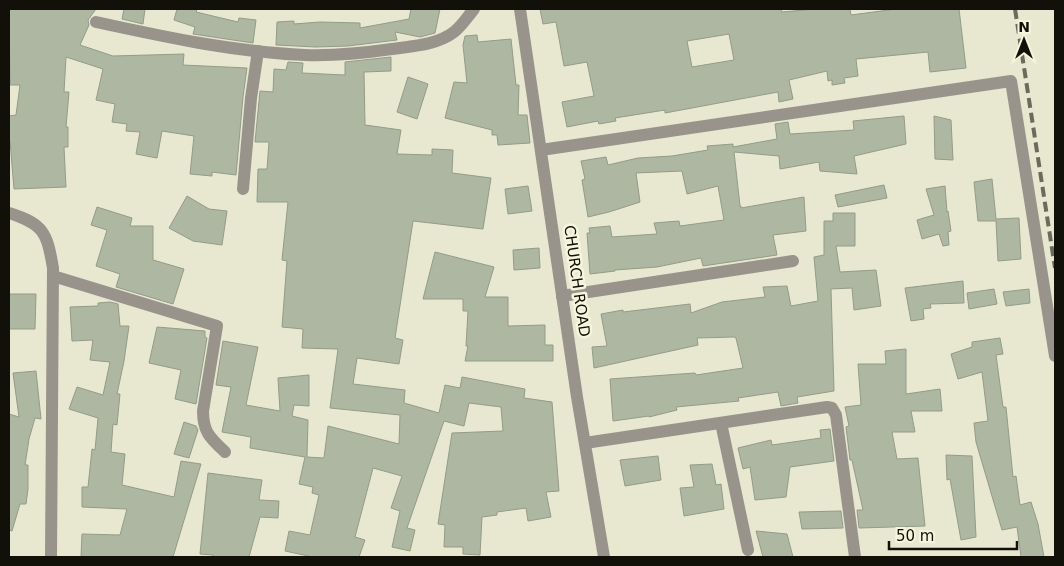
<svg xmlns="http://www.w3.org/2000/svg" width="1064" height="566" viewBox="0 0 1064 566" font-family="'DejaVu Sans',sans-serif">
<rect width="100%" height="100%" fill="#e8e7cf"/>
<g fill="#aeb7a2" stroke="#939c87" fill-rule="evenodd">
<path d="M9,9H96L88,20L89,25L80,45L113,56L184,54L183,65L247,68L243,97L236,175L212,172V176L190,174L194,136L162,131L157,158L136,154L140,132L126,131L127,124L112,122L115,104L96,100L103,69L66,57L64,92H69L66,127H68V147H64L66,187L14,189L10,141H9V116L16,115L20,85H10Z"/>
<path d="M124,9H145L143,24L122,19Z"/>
<path d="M177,9H197L196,12L238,22L239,18L256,20L253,43L193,34L195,27L174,20Z"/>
<path d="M411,9H440L435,33L420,37L395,32L397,40L348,46L316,47L276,45L277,22L294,21V24L320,22L360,23V28L409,19Z"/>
<path d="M540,9H781L782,12L815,9H850L851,15L896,9H959L966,68L930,72L928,52L856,59L858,76L844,78L845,83L832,85V80L828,81L827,71L789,80L793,99L779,102L778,92L665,113V110L615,118L616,121L599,124L598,121L567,127L562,102L594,96L587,62L564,66L556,22L543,24ZM729,34L734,60L692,67L687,41Z"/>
<path d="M477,35L478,42L511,39L516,85H519L518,115H527L530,143L498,145L497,135H492V130L445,118L454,82L467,83L463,45L465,36Z"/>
<path d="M391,57V71L364,72L365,125L401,130L397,154L432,155V149L453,150L452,173L491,178L483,229L413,221L395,338L403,340L399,364L357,358L353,384L405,390L404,403L439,413L445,385L460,388L462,377L525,389L524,398L552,402L559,491L546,492L551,517L528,521L526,508L497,512V515L482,517L480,555L463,554V547H444L445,525L438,524L452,433L503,431L501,407L469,403L464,426L444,421L407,528L415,530L410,551L392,547L400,511L391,508L402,476L373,468L355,537L365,540L359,557H313L285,551L289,531L310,535L319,495L312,493L313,487L299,484L305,457L250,448L251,437L222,432L231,387L216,385L223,341L258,347L246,405L280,411L278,378L309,375V406L294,405L292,416L308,420L307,457L324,458L328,426L399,444L400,415L330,408L338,349L302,348L303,329L282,327L287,261L282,260L288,202H257L258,169H267L269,142H255L260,91L273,92L274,69L286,70L288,62L303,63L302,73L345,75V62Z"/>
<path d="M408,77L428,84L417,119L397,112Z"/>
<path d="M904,116L906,144L854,156L857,174L820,171L819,162L780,169L779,156L734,152L740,206H741V208L804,197L806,231L773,235L777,255L703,266L701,258L657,267L615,270V271L590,274L587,233H590L589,228L610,226L612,237L657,234L654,223L679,221L680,226L724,220L718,186L687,194L682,171L636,173L640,202L609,212L588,217L582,180L585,179L581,161L606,157L608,165L638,158L672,156L708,150L707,146L733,144V147L777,139L775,124L788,122L790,134L854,130L853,121Z"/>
<path d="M934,116L951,120L953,160L935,159Z"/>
<path d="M992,179L996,219L1019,218L1021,259L998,261L996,221H978L974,182Z"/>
<path d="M884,185L887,198L838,207L835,195Z"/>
<path d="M528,186L532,211L508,214L505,189Z"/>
<path d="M945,186L947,212L948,211L951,231L948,232L949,245L943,246L939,234L922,239L917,220L934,215L926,189Z"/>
<path d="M187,196L209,209L227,211L222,245L193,241L169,228Z"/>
<path d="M97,207L132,218L130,226H153V260L184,269L173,304L116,287L120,274L96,266L107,230L91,225Z"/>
<path d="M833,213H855V246H836L840,272L876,270L881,306L854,310L852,288L831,289L834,391L797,397L798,403L781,406L778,392L738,398L739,401L676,407L677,410L649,417V416L613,421L610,379L695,373L696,375L743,368L736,338L734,337L697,338L698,345L594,368L592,347L607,346L601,314L623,310V312L690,304L691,313L722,302L765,297L763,287L787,286L791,306L818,301L814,257L824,255V221H833Z"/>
<path d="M539,248L540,268L514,270L513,250Z"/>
<path d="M435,252L494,267L485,297H508V326L545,325V345H553V361H465L468,346H466L468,311H463V299H423Z"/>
<path d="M963,281L964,303L930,304L931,308L923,309L924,319L911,321L905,288Z"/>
<path d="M994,289L997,304L969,309L967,293Z"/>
<path d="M1029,289L1030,303L1006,306L1003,292Z"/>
<path d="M9,294H36L35,329H9Z"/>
<path d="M110,302L118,304L120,326H129L124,361L117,394H120L117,425L113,424L111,452L125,454L122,485L174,497L181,461L201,464L173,557H81L82,534L120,535L127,509L82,507V487H88L92,449L95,450L98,418L69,409L77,387L103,395L110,362L90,360L93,340L72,341L70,307L98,306V303Z"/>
<path d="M157,327L205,331V337L207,338L196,404L175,399L181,370L149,363Z"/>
<path d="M1000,338L1003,354L996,355L1003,407H1006L1013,477L1016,476L1020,505L1031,502L1038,524L1044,557H1021L1017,527L1002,530L976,442L974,423L988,421L982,372L958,379L951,354L972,347V342Z"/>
<path d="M906,349V394L940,389L942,411H911L915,432H892L897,459L918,458L925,526L859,528L857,510H863L852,460H850L846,427L849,426L845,407L861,405L858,364H886L885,351Z"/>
<path d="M36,371L41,419L35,418L29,439L25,465H28V489L26,504H20L12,531L9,530V414L19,417L13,373Z"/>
<path d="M184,422L196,426L198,430L189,458L174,454Z"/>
<path d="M830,429L834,461L790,467L786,497L755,500L750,467L743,469L738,448L771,440L772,445L821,438L820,430Z"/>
<path d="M946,455L972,456L976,537L961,540L950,479L947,480Z"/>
<path d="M658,456L661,480L625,486L620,460Z"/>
<path d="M712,464L716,485L721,484L724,509L684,516L680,488L694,487L690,465Z"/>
<path d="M208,473L262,480L259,500L279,501L278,518L260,517L249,557H212L213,555L200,554Z"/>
<path d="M841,511L843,528L802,529L799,512Z"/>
<path d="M756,531L787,534L793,557H763Z"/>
</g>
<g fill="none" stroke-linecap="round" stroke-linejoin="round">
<g stroke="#98948b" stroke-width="12">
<path d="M520,9L577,397L604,557"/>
<path d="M96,22C165,37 234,52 305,55C334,56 364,53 392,49C413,46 437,45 454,32C462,26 468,16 474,9"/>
<path d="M541,150L1011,81L1055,356"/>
<path d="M243,189L251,98L258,51"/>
<path d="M9,213C44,224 47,233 53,268L51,557"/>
<path d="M53,276L217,326L203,411C203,432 210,438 225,452"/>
<path d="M562,296L793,261"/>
<path d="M721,423L748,550"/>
<path d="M585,443L827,407L832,408L836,415L855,557"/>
</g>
<path stroke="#6b6a5c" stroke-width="4" stroke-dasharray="10 5" stroke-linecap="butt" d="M1015,9L1055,268"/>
</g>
<g text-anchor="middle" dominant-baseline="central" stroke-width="5" stroke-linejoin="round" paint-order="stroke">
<g font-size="15" fill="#121109" stroke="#f5f4dc">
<text transform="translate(577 281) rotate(82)">CHURCH ROAD</text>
</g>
</g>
<rect width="1064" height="566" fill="none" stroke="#121109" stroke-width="20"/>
<g transform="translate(1024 40)" stroke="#f5f4dc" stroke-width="4" paint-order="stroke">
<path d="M0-4L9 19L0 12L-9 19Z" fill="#121109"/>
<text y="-8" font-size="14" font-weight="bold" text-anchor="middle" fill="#121109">N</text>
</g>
<path d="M889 541v8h128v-8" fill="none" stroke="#121109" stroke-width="2.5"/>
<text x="896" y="541" font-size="15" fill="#121109" stroke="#f5f4dc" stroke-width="4" paint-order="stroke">50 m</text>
</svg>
